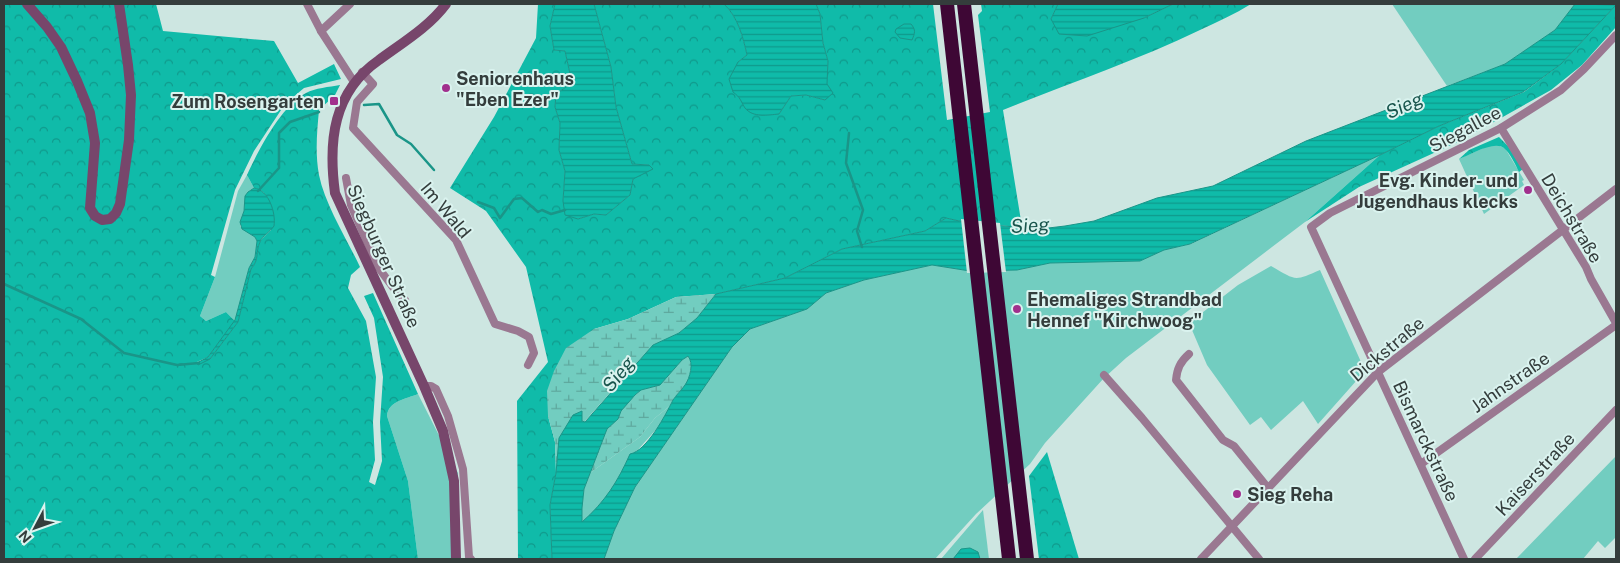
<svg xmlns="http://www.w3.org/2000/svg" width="1620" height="563" viewBox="0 0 1620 563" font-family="'Public Sans',sans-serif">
<defs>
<pattern id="forest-crowns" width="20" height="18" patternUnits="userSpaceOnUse" patternTransform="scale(1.25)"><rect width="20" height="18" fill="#10bba9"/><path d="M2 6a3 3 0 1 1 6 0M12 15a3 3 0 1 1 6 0" fill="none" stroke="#10998b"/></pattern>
<pattern id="wetland-marsh" width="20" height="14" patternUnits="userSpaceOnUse" patternTransform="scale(1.25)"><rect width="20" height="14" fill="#72cdc0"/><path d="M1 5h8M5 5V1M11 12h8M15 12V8" fill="none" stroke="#5ea89d"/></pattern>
<pattern id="water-rules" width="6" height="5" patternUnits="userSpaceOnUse" patternTransform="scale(1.25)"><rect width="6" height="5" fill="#0fbba9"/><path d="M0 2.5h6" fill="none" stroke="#0f998b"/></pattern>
</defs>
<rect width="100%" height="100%" fill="#cde6e1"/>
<g fill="#72cdc0">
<path d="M1392,4H1575L1555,30L1505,64L1447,86Z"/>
<path d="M1497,145L1505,148L1524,180L1522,181L1524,185L1484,214L1459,159L1488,146Z"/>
<path d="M1380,155L1305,222L1126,358L1104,378L1045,443L1030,464L976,514L935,559H604L614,531L635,487L732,347L750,329L807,309L826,293L864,280L932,265L970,271L1017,270L1050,263L1140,261L1164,250L1191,244Z"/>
<path d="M247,175L254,188C244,192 245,200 244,209C244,215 242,220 240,226L243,229L255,237L257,241L255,257L249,268L235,321L226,312L206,321L200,316L215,277L238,191Z"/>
<path d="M1271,266C1296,280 1293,282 1320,270L1365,371L1318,424L1303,401L1271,430L1261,417L1250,425L1207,365L1189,323L1238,285Z"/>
<path d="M418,394L458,473L457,559H418L408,481L387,416C388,401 406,399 418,394Z"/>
<path d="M671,405L660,425L635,453L615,486L593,513L582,522V508L584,489L590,473L640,437L655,418Z"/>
<path d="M1616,456V537L1605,548L1598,541L1583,559H1516Z"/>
<path d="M983,510L989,559H941Z"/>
</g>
<g fill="url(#forest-crowns)">
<path d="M4,4H156L163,31L274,41L298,83L334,64L341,79L304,88L285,104L254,151L235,190L211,275L215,277L200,316L206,321L226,312L235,321L208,357L197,362L210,359L238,322L251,269C260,259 255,252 260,242C262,238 268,233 271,230C271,215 273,191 254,188L247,175C258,151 281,106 306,93C315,88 329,87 340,85L335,95L319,110C317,132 315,153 319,175C325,205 347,239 360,267L351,275L348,288L366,321L376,377L373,422L375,460L369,482L375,485L382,461L380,422L383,377L374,318L364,296L373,293L418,394C406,399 388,401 387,416L408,481L418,559H4Z"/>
<path d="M538,4H555L550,26L554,50L565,51L572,83L556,94L555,107L560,123L559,150L565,171L563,201L578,219L594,214L606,215L630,195L633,179L649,165L632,164L616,107L611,67L594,4H724C738,17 743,37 747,55L738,62L740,97L746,109L779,114L791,96L806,95L825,100L828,61L823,43L820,14L816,4H933L947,120L990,112L978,15L982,11L981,4H1058L1051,19L1144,18L1173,4H1251C1235,14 1217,22 1200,30C1136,61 1069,83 1003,110L1022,227L968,223L946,218L925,231L842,249L785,278L716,294L676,297L628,319L594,329L548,416L555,442L556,473L550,505L552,559H518L517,401L548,362L526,267L486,211L450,188L494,117L536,38Z"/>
<path d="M1616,5V27L1582,65L1551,90L1458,142L1359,187L1305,222L1380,155L1439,126L1524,92L1561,64Z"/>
<path d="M1499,137L1508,146L1523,169L1519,172C1515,164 1510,153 1504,148C1494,140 1470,155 1459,159L1469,150Z"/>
<path d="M1047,452L1079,559H1039L1029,476Z"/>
</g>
<g fill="url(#wetland-marsh)">
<path d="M716,294L697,318L679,333L653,345L584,422L582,421L556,473L555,442L548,416L547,391L554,371L566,348L594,329L628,319L676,297Z"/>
<path d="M688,356L690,359L691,365L690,374L686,385L674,398L671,405L655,418L640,437L590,473L607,429L618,419L621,411L628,402L641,390L660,385L682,360Z"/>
</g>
<g fill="url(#water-rules)" stroke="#1a9588" fill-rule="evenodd">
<path d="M555,4H594L611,67L616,107L632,164L649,165L653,169L633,179L630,195L606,215L594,214L578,219L565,215L563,201L565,171L559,150L560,123L555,107L556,94L572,83L565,51L554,50L550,26Z"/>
<path d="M724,4H816L820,14L823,43L828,61L827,84L833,93L825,100L806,95L791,96L779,114C768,115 753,118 745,108C740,100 741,98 733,92L729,79L738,62L747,55C743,37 738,17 724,4Z"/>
<path d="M1058,4H1173L1144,18L1087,36L1059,34L1051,19Z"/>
<path d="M1575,4L1616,5L1561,64L1523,92L1439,126L1380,155L1190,244L1164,250L1140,261L1050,263L1017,270L970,271L932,265L864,280L826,293L807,309L750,329L732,347L635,487L614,531L604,559H552L550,505L556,473L559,438L573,415L582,411V421L585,422L653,345L679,333L697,318L716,294L785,278L842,249L925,231L946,218L968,223L1040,229L1065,226L1094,221L1157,198L1213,186L1306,141L1505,64L1555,30ZM688,356C694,363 690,378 685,385C681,391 676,395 673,400C666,414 647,451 630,454C618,481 605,502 582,522V508L584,489L607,429L618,419L621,411L635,395L641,390L660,385L682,360Z"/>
<path d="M904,24H911C916,30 915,33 912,40L900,38L895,32L896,29Z"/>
<path d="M254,188C269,190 276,213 274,226C270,232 262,236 260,242C255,252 260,259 251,269L238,322L210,359L198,365L197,363L208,357L235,320L249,268L255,257L257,241L255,237L242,229L240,222L244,211L245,196L248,192Z"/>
<path d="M970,548L978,552L980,559H953L961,549Z"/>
</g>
<path fill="#cde6e1" d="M961,219L1000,223L1006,272L967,273Z"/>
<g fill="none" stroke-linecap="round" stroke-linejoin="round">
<g stroke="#1a9588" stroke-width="2.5">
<path d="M364,105L379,104L397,135L411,144L434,170"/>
<path d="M849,133L846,163L863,210L857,231L862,247"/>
<path d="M258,191L279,168V133L290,122L319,112"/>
<path d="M478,202L494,208L500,218L514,199L522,198L538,212L542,210L551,214L565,210"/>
<path d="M4,284L81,319L124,353L177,365L199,363"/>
</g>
<g stroke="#9a7891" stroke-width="8">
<path d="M307,4L321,31L354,82"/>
<path d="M321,31L350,4"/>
<path d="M362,72L373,84L357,102L353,128L456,240L495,324L518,331L529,337L534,353L528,365"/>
<path d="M1501,128L1586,267L1591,279L1616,323"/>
<path d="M346,178L351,205L378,267L392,286L405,300"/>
<path d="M1189,354C1180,362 1177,369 1176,380L1223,440L1234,446L1268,488"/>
<path d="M1104,375L1142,418L1259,559"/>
<path d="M424,386H431L436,389L448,416L463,469L469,557L471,559"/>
<path d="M1421,464L1616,325"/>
<path d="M1201,559L1378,372L1616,189"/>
<path d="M1464,559L1311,227L1330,213L1501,128L1561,90L1584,69L1616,35"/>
<path d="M1475,559L1616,410"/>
</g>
<g stroke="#77466b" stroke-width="10">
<path d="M27,4L47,27L61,47L77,81L90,113L95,143L90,208L95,216L102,220L110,219L116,213L120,204L129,140L131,95L128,65L119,4"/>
<path d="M446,4C429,27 402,43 379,60C333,92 328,141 335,193L424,386L443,431L454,481L456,559"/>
</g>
<g stroke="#3e0735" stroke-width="14">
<path d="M947,4L1009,559"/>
<path d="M964,4L1027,559"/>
</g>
</g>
<g fill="#a1308d" stroke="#daf3ef" stroke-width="2">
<circle cx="446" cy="88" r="5"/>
<rect x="329" y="96" width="10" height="10" rx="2.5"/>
<circle cx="1528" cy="190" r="5"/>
<circle cx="1017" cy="309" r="5"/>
<circle cx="1237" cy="494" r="5"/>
</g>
<g text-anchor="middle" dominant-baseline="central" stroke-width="4" stroke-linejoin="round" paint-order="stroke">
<g font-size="18" font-weight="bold" fill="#343d3c" stroke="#daf3ef" text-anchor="start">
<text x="456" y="78">Seniorenhaus<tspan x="456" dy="21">"Eben Ezer"</tspan></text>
<text x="324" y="101" text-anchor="end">Zum Rosengarten</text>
<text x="1518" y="180" text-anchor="end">Evg. Kinder- und<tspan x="1518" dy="21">Jugendhaus klecks</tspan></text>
<text x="1027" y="299">Ehemaliges Strandbad<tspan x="1027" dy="21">Hennef "Kirchwoog"</tspan></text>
<text x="1247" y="494">Sieg Reha</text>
</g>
<g font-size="18" fill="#343d3c" stroke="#daf3ef">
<text transform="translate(1465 129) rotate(-28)">Siegallee</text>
<text transform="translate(446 210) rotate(50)">Im Wald</text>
<text transform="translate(1572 218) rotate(59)">Deichstraße</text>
<text transform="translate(384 256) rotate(66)">Siegburger Straße</text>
<text transform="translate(1387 349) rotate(-40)">Dickstraße</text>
<text transform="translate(1510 382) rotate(-35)">Jahnstraße</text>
<text transform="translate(1426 441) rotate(65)">Bismarckstraße</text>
<text transform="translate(1535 474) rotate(-47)">Kaiserstraße</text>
</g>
<g font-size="19" font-style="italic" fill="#19554d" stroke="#daf3ef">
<text transform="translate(1404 105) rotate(-24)">Sieg</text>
<text transform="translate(1030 225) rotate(-3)">Sieg</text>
<text transform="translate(618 374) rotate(-50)">Sieg</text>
</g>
</g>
<rect width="1620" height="563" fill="none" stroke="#343d3c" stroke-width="10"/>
<g transform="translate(35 528) rotate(229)" stroke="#daf3ef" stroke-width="4" paint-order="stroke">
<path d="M0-4L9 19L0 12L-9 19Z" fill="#343d3c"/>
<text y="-8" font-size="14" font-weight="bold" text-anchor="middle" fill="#343d3c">N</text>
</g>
</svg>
